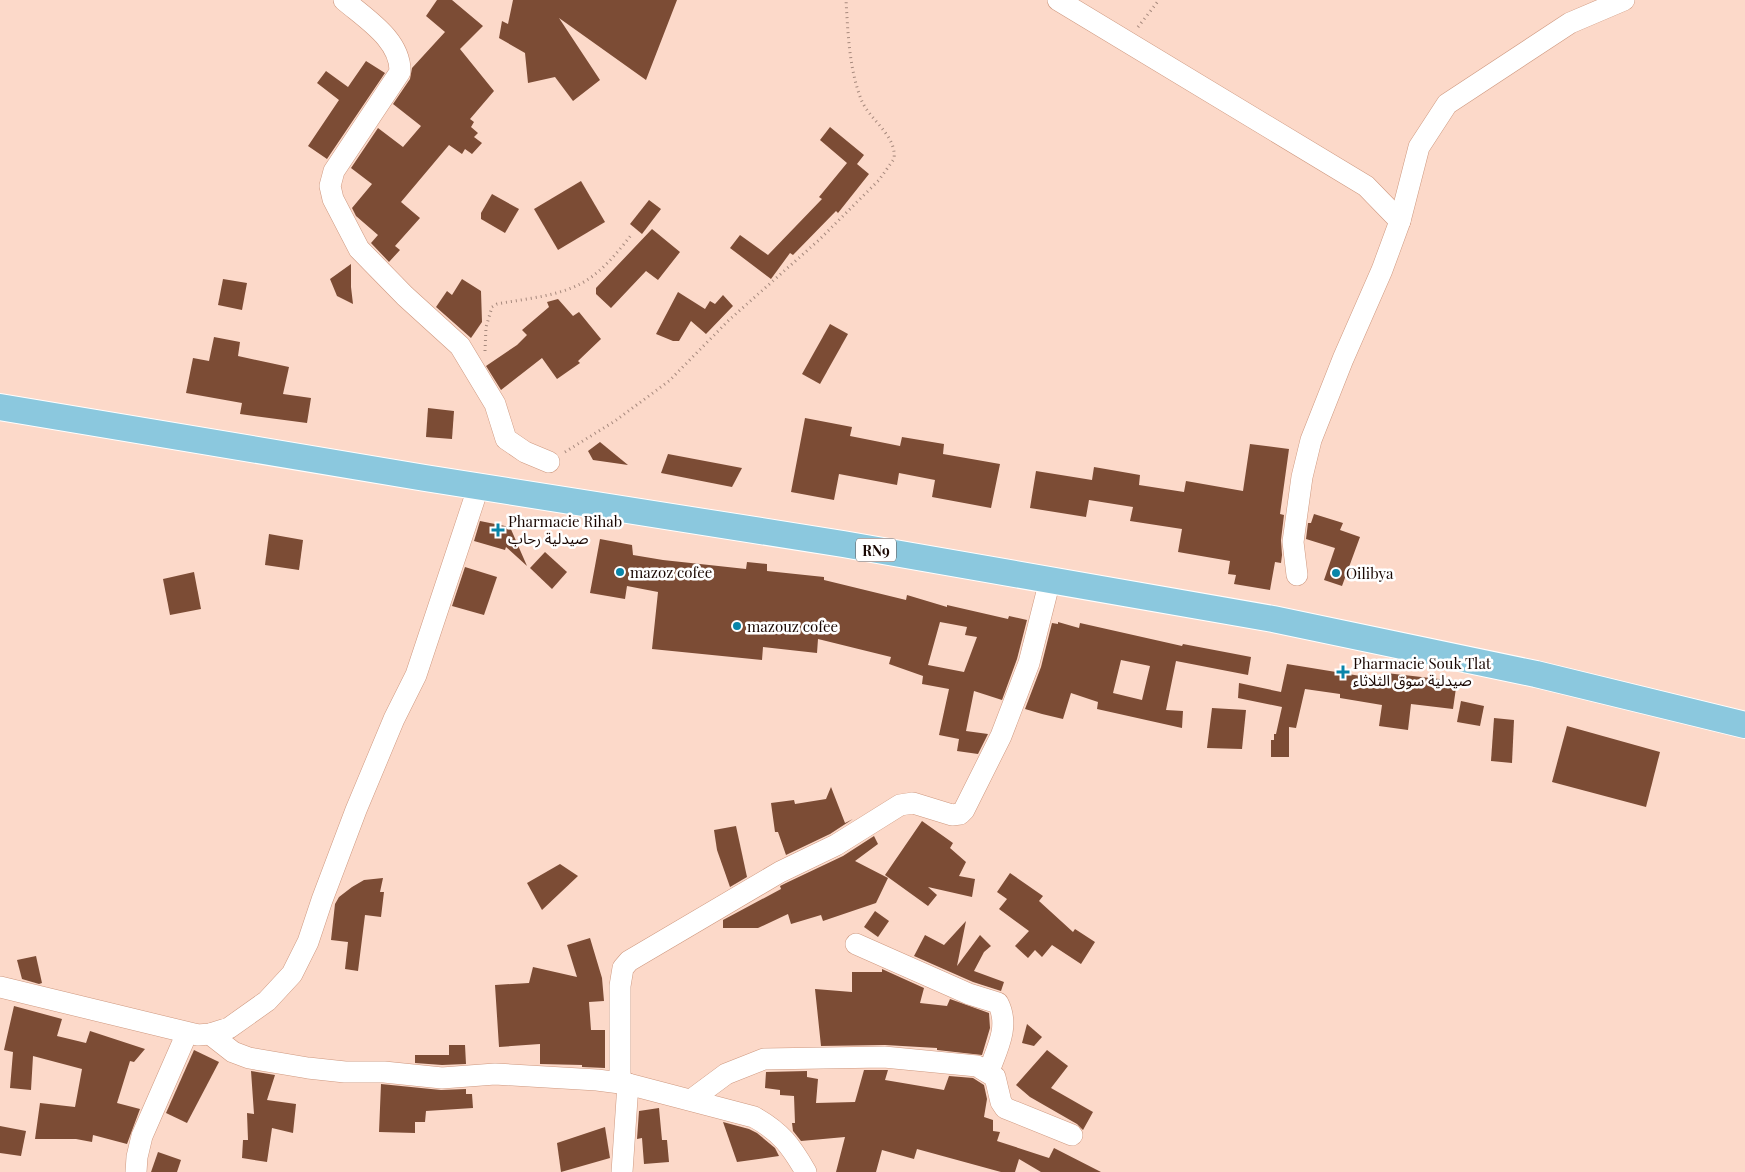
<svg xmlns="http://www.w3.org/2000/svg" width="1745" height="1172" viewBox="0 0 1745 1172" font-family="'Playfair Display','Noto Sans Arabic',serif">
<rect width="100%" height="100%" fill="#fcd9c9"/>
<g fill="#7c4c35" fill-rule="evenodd">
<path d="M437,0H452L483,26L460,49L494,91L470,119L474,122L471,127L478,133L474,137L482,143L472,154L465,149L462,154L449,145L401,202L420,218L395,246L400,250L389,262L371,243L378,235L356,216L352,208L372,184L351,168L378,128L403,147L421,126L393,104L410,79L412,68L445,32L426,16Z"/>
<path d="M513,0H677L646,80L559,18L600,80L573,101L555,77L528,83L525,53L499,38L502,21L508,24Z"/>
<path d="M366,61L385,73L327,159L308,146L339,100L317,83L326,71L348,87Z"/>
<path d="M830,127L864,155L857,164L869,174L838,213L836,211L793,255L790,253L771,279L730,248L740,235L768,255L822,199L819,197L847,163L820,140Z"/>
<path d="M581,181L605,222L558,250L534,209Z"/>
<path d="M492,194L519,209L505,233L481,219V213Z"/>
<path d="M649,200L661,209L642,234L630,224Z"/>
<path d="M652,229L680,252L658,280L646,271L611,308L596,294V288Z"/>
<path d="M351,264V287L353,304L337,296L330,279Z"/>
<path d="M223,279L247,283L242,310L218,305Z"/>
<path d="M462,279L481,291L482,322L471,338L436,307L447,291L452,295Z"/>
<path d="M678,292L705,309L710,301L715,304L723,295L733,306L706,334L691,321L679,341H673L656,334Z"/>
<path d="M558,299L573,316L579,312L601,339L578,361L580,363L557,379L542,358L501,390L486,366L517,345L527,335L522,330L549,307L547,302Z"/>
<path d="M830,324L848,334L820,384L802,374Z"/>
<path d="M214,337L240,342L238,356L289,367L283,394L311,398L307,423L240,414L242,403L186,393L193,358L209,361Z"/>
<path d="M428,408L454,411L452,439L426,437Z"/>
<path d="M805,418L852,427L850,436L900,446L902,437L944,444L943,454L1000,464L991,508L932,497L935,480L899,473L897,485L839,474L834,500L791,492Z"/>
<path d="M600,442L628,465L593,460L588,451Z"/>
<path d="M1250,444L1289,449L1280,514L1284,515L1281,540L1282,555L1281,563L1275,562L1270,590L1234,584L1236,575L1228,574L1230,561L1178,552L1182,529L1130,521L1133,507L1089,500L1086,517L1030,508L1036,471L1092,480L1094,467L1140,475L1139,485L1184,492L1186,481L1243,491Z"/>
<path d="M668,454L742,468L732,487L661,473Z"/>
<path d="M1314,514L1343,523L1340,530L1360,537L1342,586L1324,580L1335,548L1306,539L1308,523H1311Z"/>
<path d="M480,521L510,527L527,566L506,547L505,550L474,541Z"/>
<path d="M269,534L303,540L299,570L265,565Z"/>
<path d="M600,539L632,545L633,555L663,560L746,569L747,562L767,564V571L824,577V580L906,600L907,595L947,607V605L1008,619L1009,616L1027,620L1017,659L1002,700L974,691L966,731L988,734L978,754L957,751L959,739L939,735L949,689L922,684L923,676L889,664L891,657L818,639L817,653L763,647L762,660L652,649L658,592L627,586L625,599L590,593ZM940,622L967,627L965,635L977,637L964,672L928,665Z"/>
<path d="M545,552L567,572L552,589L530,568Z"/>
<path d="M465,567L497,577L484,615L452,606Z"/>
<path d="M194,572L201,609L170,615L163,579Z"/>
<path d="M1058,622L1079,628L1080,623L1182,646L1183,644L1251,657L1248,675L1176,661L1166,710L1183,711L1182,728L1097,709L1098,702L1071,693L1063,719L1042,714L1025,709L1041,667L1052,623L1058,624ZM1121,660L1150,666L1142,700L1113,693Z"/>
<path d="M1287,664L1385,680L1386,673L1457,681L1453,709L1411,704L1408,730L1379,726L1382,705L1340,698V694L1305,689L1296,728L1289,727V757H1271V740H1274V734H1276L1282,707L1238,698L1239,683L1281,692Z"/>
<path d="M1461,701L1484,706L1480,726L1457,722Z"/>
<path d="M1212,708L1246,710L1242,749L1207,748Z"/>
<path d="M1494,718L1514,720L1512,763L1491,761Z"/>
<path d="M1567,726L1660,752L1646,807L1552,782Z"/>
<path d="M831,787L845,823L853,819L830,834L786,855L778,832H775L771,803L794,800L795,804L826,799Z"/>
<path d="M922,821L953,843L950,848L966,862L959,876L975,879L972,897L928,887L937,895L928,906L885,875Z"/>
<path d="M736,826L747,877L730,887L717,850L714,830Z"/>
<path d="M874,836L878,844L855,861L888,878L876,903L823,921L821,915L791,924L788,914L758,928H723V920L781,889L780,886L786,883L843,856Z"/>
<path d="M560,864L578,876L542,910L527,883Z"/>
<path d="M1010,873L1043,896L1039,901L1073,932L1075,929L1095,942L1081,964L1052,945L1042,957L1035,950L1028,958L1015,946L1029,931L999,909L1007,899L997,892Z"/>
<path d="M383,878L380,892H384L381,917L365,915L358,971L345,969L348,942L331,940L335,904L339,897L352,887L364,880Z"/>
<path d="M875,911L889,921L878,937L864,927Z"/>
<path d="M966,921L957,966L980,935L991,946L984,952L974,971L1004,982L1001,991L973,982L914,956L925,935L944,945Z"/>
<path d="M590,938L602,978L604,1001L589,1002L591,1030H605V1068L582,1067V1065L540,1064V1044L499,1047L495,985L529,983L533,967L577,977L567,945Z"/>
<path d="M36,956L42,983L39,984L22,979L17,960Z"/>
<path d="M882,969L924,988L920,1003L947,1006L950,999L989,1013L990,1028L982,1055L937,1050V1048L885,1045L821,1046L815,989L852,992V972H882Z"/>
<path d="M14,1006L62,1019L57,1036L86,1043L90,1031L145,1049L134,1062L130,1061L117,1103L140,1109L127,1144L93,1135L92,1142L76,1139H35L40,1103L75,1107L82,1069L33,1056L31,1090L10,1088L13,1052L4,1050Z"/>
<path d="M1027,1024L1042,1037L1034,1046L1022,1043Z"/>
<path d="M449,1045H465L466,1064L442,1065L415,1063V1055H449Z"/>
<path d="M194,1050L219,1062L187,1123L166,1113Z"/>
<path d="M1047,1050L1068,1066L1051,1088L1093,1112L1083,1130L1077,1124L1030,1097L1016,1085Z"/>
<path d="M864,1070H888L885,1080L944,1090L949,1076L973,1078L984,1085L987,1099L984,1117L993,1120V1131L1000,1132L997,1141L1049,1158L1054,1148L1101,1172H1041L1019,1159L1015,1172H1001L917,1149L914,1159L882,1150L876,1172H836L845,1137L801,1141L793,1131L792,1123H795L794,1096L780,1095V1090L765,1088L766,1072L807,1071V1077L818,1079L816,1103L855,1102Z"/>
<path d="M251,1071L275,1075L267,1100L296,1104L293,1133L272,1128L267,1162L242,1158L243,1140H248L247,1113L254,1114Z"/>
<path d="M381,1084L441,1090L466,1089V1094H472L473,1108L426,1111L425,1122H415V1133L379,1132Z"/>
<path d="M659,1108L662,1140H667L669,1162L644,1164L642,1138L637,1139L639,1111Z"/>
<path d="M723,1122L749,1129L757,1133L775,1148L779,1156L737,1162Z"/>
<path d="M0,1126L26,1131L21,1156L0,1153Z"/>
<path d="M605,1127L610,1158L561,1172L557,1143Z"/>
<path d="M158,1152L181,1160L177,1172H151Z"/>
</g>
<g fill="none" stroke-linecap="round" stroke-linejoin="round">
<defs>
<g id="minor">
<path d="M344,0C366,19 401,40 400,72L334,171L330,186L333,199L359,249L405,296L460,346L495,404L506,439L525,452L549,462"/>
<path d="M1058,0L1366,186L1400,221"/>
<path d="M1297,575L1293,542L1302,477L1311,440L1343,359L1382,270L1400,221L1419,147L1447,104L1570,23L1624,0"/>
<path d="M856,944L969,994L998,1003C1010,1026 997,1049 989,1071"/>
<path d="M0,987L198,1035L210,1034L229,1028L267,1001L292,974L308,942L322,900L356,810L394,719L416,675L479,485"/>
<path d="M210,1034L233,1052L249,1058L308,1068L345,1072H384L442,1078L495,1074L597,1080L628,1084L754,1117C781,1132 791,1146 806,1172"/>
<path d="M620,1083V986L623,968L629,961L780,872L836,845L900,805L913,803L952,815L960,814L964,810L1001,736L1029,663L1050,580"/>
<path d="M691,1100L726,1074L764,1059L884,1057L977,1066L995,1077L1001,1102L1005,1108L1072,1135"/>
<path d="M136,1172L137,1157L142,1136L187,1033"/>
<path d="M622,1172L628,1084"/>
</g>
<path id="major" d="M0,407L425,478L843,544L1273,619L1536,674L1745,725"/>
</defs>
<use href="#minor" stroke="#ce987f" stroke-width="22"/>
<use href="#major" stroke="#fff" stroke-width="28"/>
<g stroke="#a6897d" stroke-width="3" stroke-dasharray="1 4" stroke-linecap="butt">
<path d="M1138,27L1159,0"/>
<path d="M485,351L486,327L492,307L497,304C523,299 552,297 576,286C599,276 617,253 632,234"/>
<path d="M565,452L615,421L669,381L729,320L819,240L879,180L894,159C897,135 869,120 861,99C849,68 848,33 846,0"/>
</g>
<use href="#minor" stroke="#fff" stroke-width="21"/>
<use href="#major" stroke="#8bc8de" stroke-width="26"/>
</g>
<g fill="#0985a9" stroke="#fff" stroke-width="2">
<path d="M495.5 522.5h5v5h5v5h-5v5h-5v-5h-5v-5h5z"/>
<circle cx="620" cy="572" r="5"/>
<circle cx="1336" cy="573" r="5"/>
<circle cx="737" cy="626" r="5"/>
<path d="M1340.5 664.5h5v5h5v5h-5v5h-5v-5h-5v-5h5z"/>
</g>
<g text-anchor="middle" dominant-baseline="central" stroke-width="5" stroke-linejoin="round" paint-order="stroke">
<rect fill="#fff" stroke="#5e514e" stroke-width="1" x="856" y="538.5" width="40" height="23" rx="4"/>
<g font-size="14" font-weight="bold" fill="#190702">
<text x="876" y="550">RN9</text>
</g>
<g font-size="15" fill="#190702" stroke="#fff" text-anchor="start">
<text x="508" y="521">Pharmacie Rihab<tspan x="508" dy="17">صيدلية رحاب</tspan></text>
<text x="630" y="572">mazoz cofee</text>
<text x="1346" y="573">Oilibya</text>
<text x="747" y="626">mazouz cofee</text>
<text x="1353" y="663">Pharmacie Souk Tlat<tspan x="1353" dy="17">صيدلية سوق الثلاثاء</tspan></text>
</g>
</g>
</svg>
